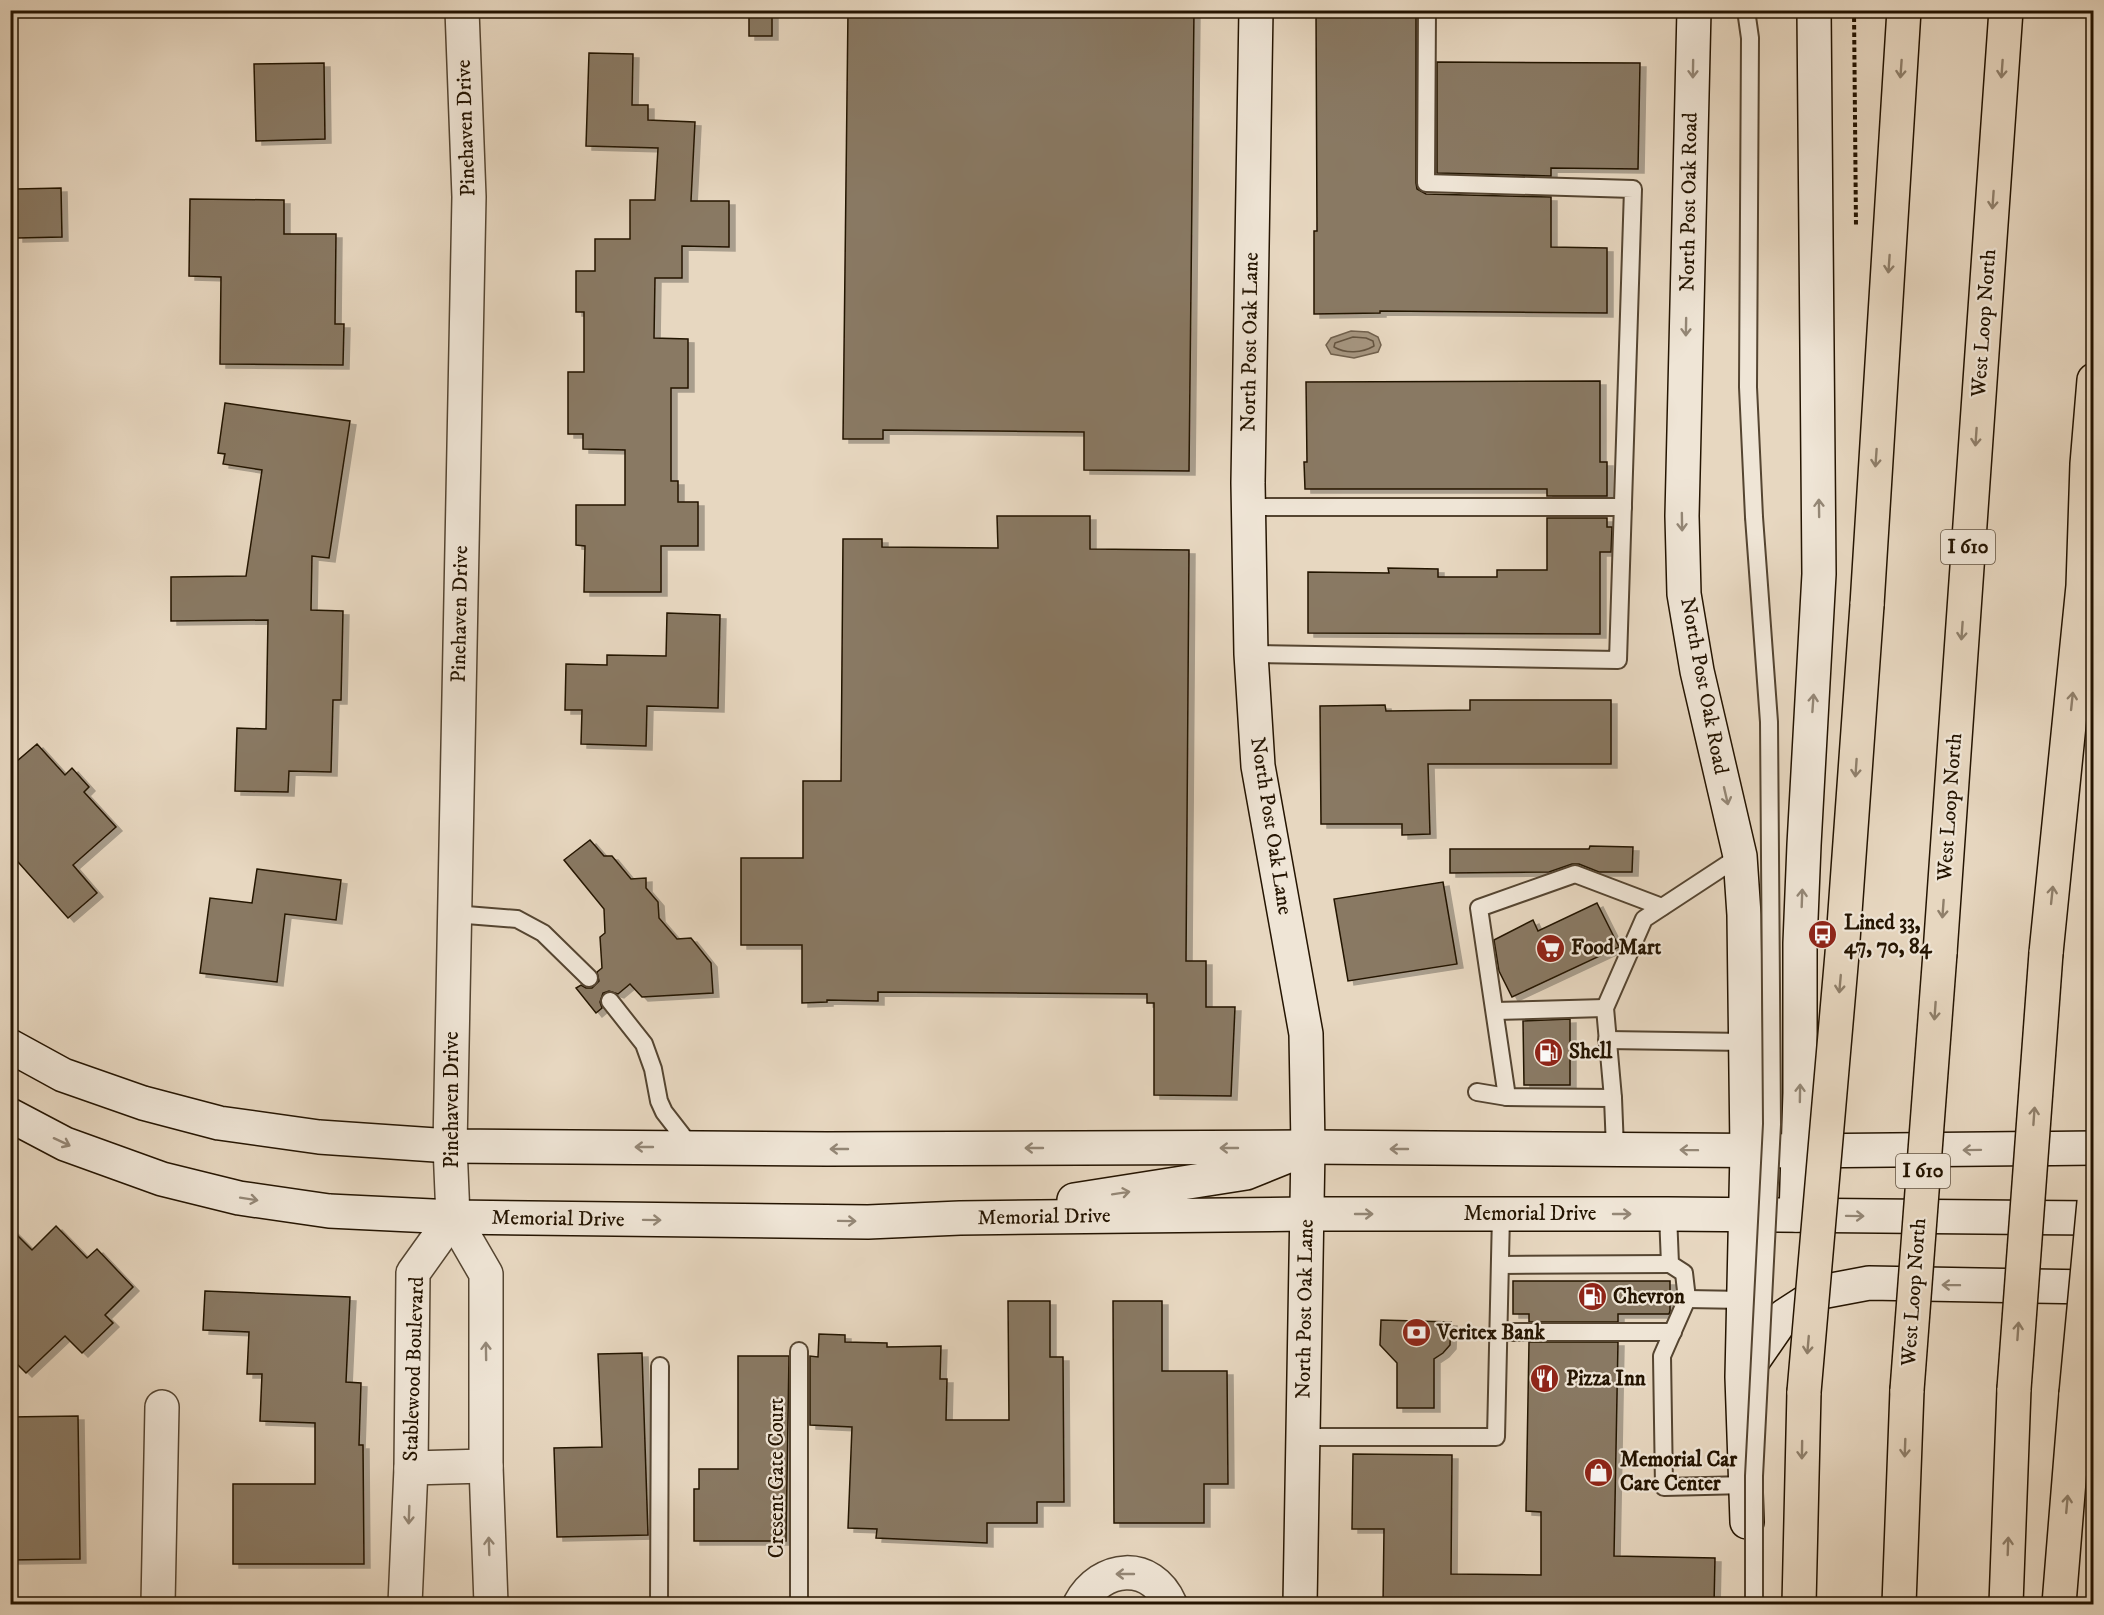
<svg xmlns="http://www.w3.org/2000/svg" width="2104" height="1615" viewBox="0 0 2104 1615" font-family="'IM FELL DW Pica',serif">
<defs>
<filter id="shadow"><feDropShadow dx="6" dy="4" stdDeviation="0" flood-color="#0004"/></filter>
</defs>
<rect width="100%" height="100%" fill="#e7d7c0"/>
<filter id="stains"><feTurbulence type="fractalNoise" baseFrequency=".00333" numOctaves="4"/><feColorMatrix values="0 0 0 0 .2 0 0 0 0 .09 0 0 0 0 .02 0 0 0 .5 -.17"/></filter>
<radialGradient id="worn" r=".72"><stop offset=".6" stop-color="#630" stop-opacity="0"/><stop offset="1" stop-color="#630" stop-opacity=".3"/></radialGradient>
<path fill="#a5957f" stroke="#71614d" stroke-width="1.5" d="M1351,331L1368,332L1378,337L1381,345L1378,352L1354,358L1331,354L1326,345L1331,338Z"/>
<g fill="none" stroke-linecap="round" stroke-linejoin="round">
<path stroke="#645440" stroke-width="1.5" d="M1353,337L1366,338L1373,341L1374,346C1362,353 1346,354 1334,347L1335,343Z"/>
</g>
<g fill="#897964" stroke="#241401" stroke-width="1.5" filter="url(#shadow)">
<rect x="749" y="10" width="23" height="26"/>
<path d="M848,10H1194L1189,471L1084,470V432L883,430V439H843Z"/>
<path d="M1316,10H1416V183L1417,189L1426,194L1551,197V247L1607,248V313L1380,311V313L1314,314V231H1317Z"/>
<path d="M589,53L633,54L632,105H648V120L695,122L691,201H729V247L682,246V278H655L654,338L688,339V388H671V481H678V502H698V546H661V592H584L585,546L576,545V505H625V450L583,449V434H568V372H584V312H576V271H595V239H630V200H655L658,148L586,146Z"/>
<path d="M1437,62L1640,63L1638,169L1551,168V176L1437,173Z"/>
<path d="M324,63L325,139L256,141L254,64Z"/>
<path d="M61,188L62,237L17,238V189Z"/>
<path d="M190,199L284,200V234H336L335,324H344L343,365L220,364L221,277L189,276Z"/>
<path d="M1600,381V462H1607V496H1547V489H1305L1304,462H1307L1306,382Z"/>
<path d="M225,403L350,421L329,558L312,556L311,610L343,611L341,700H333L331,772L289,771L288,792L235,791L237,728L266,729L268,620L171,621V577L246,576L262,470L223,464L225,454L218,453Z"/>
<path d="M997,516H1090V549L1189,550L1186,961H1206V1007H1235L1231,1096L1154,1095V1003H1147V994L878,992V1001L827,1000V1002L802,1003V945H741V858H803V781H841L843,539H882V547L998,548Z"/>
<path d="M1547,518H1607V527H1612L1611,552H1600V634L1308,633V572L1389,573L1388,568L1438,569V577H1497V570H1547Z"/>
<path d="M667,613L720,615L718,708L647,706L646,746L581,744L582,710H565L566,664L607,665V655L666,656Z"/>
<path d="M1470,700H1611V764H1428L1430,834L1402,835V824H1321L1320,706L1385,705L1386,711L1470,710Z"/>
<path d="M37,744L65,775L72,768L89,787L84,792L116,827L73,865L97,893L68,918L10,853V767Z"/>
<path d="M590,840L604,856H612L631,879L646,878V888L658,902L659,918L677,939L691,938L711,963L713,993L642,997L630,984L618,994L609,991L603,993L600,1002L602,1008L596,1013L576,988L581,985L586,988H592L599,981L597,972L602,968L600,937L605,933L604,909L564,860Z"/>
<path d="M1590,846L1633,847L1632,872H1599L1579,864H1572L1549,872L1450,873V849H1589Z"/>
<path d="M257,869L341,880L336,920L285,914L277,982L200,973L210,898L252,903Z"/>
<path d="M1443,882L1457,964L1348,981L1334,899Z"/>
<path d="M1597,903L1619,947L1512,997L1499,971L1494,940L1533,920L1538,931Z"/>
<path d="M1570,1019V1085H1524L1523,1021Z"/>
<path d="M56,1226L87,1258L97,1249L133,1287L105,1315L113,1323L82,1353L65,1336L26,1373L10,1357V1228L32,1250Z"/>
<path d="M1513,1281H1670V1311L1669,1314H1618V1322H1529V1314H1513Z"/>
<path d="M205,1291L350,1297L346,1382L361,1383L359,1445H363L364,1564H233V1484H315V1423L260,1421L262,1374H247L249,1332L203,1330Z"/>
<path d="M1008,1301H1050V1357H1063L1064,1502H1037V1523H987V1543L876,1538L877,1529L848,1528L852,1427L810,1425V1356L818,1357L819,1334L845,1335V1342L887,1343V1347L941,1346L940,1379H947L946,1420H1009Z"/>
<path d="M1113,1301H1162V1371H1227L1228,1484H1204V1523H1114Z"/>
<path d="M1381,1320L1451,1322L1450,1345L1443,1353L1434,1359V1408H1397V1363L1380,1345Z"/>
<path d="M1529,1342H1618L1614,1556L1715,1558L1714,1605H1383L1384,1529H1352L1353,1454L1452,1455L1451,1574L1541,1575V1512L1526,1511Z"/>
<path d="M642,1353L648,1535L557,1537L554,1448L602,1447L598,1354Z"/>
<path d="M738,1356H789L786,1541H694V1489H699V1469H738Z"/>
<path d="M78,1416L80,1559L10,1560V1417Z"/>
</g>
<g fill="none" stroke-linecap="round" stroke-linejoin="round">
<defs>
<g id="lane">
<path d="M1746,10L1750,38L1748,387L1754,517"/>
<path d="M1248,507H1623"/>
<path d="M1251,654L1618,660L1633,189L1426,183L1427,10"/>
<path d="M454,914L517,919L543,933L589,978"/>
<path d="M610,1001L644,1044L653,1069L659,1101L664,1112L692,1148"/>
<path d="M1495,1011L1605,1008"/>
<path d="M1607,1040L1746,1042"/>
<path d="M1477,1092L1507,1097L1613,1098"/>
<path d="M1507,1097L1479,908L1575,874L1662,907"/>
<path d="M1615,1149L1613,1098L1605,1008L1644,919L1740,856"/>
<path d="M1668,1214L1670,1264L1684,1273L1687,1299L1662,1356L1664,1487L1746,1485"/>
<path d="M1500,1265L1670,1264"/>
<path d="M1687,1299L1744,1300"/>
<path d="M1499,1332H1673"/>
<path d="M799,1351V1604"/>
<path d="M1303,1437H1496L1501,1215"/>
<path d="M659,1604L660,1366"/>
</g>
<g id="street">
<path d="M462,10L469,197L450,1146L453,1217L486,1274V1466L491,1604"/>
<path d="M411,1468L486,1466"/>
<path d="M158,1604L162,1407"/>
<path d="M405,1604L411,1468L413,1273L453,1217"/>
<path d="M1080,1604C1101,1565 1151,1560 1170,1604"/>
</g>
<g id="secondary">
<path d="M1256,10L1248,483L1251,654L1258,766L1306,1034L1308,1147L1300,1604"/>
<path d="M1694,10L1682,516L1684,594L1697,671L1740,856L1744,915L1747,1151L1742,1377L1747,1522"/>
<path d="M10,1046L63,1075L143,1103L219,1123L319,1137L450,1146L827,1149L1308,1147L1798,1151L2094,1148"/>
<path d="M10,1115L65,1144L162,1179L239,1198L329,1211L453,1217L868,1222L960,1218L1306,1214H1668L2094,1218"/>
<path d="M1074,1200L1246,1173L1293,1154"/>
<path d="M1796,1215L1800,1093V943L1804,845L1819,574L1814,10"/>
<path d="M1744,1374L1784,1316L1821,1292L1869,1283L2094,1287"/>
</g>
<g id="highway">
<path d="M1867,605L1904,10"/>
<path d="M1940,953L2006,10"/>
<path d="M2046,953L2083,586L2087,464L2094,380"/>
<path d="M1799,1604L1804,1392"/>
<path d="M1899,1604L1907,1390"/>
<path d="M2006,1604L2014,1389"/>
<path d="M2059,1604L2076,1394"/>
</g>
</defs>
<use href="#lane" stroke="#554531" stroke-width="20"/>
<use href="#street" stroke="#554531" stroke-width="36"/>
<use href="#secondary" stroke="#241401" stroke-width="36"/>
<use href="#highway" stroke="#241401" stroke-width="36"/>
<path stroke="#241401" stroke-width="4" stroke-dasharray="4.5 3" stroke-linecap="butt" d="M1854,10L1856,226"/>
<use href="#lane" stroke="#efe5d6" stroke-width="16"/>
<use href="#street" stroke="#efe5d6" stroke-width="33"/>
<use href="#secondary" stroke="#efe5d6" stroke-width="33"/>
<use href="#highway" stroke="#e7d7c0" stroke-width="33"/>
<defs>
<path id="lane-bridge" d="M1754,1604V1476L1772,1124L1769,722L1754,517"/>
<g id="highway-bridge">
<path d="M2014,1389L2046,953"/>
<path d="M1907,1390L1940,953"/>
<path d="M1804,1392L1842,954L1867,605"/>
<path d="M2076,1394L2094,1202"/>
</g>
</defs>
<use href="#lane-bridge" stroke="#554531" stroke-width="20" stroke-linecap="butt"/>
<use href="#highway-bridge" stroke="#241401" stroke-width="36" stroke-linecap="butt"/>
<use href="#lane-bridge" stroke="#efe5d6" stroke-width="16"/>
<use href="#highway-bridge" stroke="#e7d7c0" stroke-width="33"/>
</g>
<defs><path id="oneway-shaft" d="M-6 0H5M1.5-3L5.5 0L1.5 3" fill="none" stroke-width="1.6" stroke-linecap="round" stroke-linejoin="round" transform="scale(1.5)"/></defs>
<g stroke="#948776">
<use href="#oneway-shaft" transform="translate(1693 69) rotate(91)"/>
<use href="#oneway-shaft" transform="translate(1686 327) rotate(91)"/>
<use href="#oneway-shaft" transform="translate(1819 508) rotate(-91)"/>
<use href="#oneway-shaft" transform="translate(1682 522) rotate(89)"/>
<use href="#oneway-shaft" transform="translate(1813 703) rotate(-86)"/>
<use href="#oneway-shaft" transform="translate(1726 796) rotate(77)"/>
<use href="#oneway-shaft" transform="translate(1802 898) rotate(-88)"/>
<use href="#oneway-shaft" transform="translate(1800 1093) rotate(-89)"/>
<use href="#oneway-shaft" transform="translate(62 1142) rotate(25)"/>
<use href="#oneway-shaft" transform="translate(644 1147) rotate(-180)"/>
<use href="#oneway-shaft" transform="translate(1034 1148) rotate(180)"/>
<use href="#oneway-shaft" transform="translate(1229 1148) rotate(180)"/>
<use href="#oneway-shaft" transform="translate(839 1149) rotate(180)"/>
<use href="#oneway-shaft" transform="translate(1399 1149) rotate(-180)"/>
<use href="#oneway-shaft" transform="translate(1689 1150) rotate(-179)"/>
<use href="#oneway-shaft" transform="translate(1972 1150) rotate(179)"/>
<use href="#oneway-shaft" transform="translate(1121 1193) rotate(-9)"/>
<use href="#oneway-shaft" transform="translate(249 1199) rotate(9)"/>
<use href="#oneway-shaft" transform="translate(1364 1214)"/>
<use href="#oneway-shaft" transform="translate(1622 1214)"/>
<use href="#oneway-shaft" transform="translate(1855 1216) rotate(1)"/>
<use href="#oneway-shaft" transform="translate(652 1220) rotate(1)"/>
<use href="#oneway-shaft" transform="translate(847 1221) rotate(1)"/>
<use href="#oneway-shaft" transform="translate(1951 1285) rotate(-179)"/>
<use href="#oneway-shaft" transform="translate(486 1351) rotate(-91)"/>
<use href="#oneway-shaft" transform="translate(409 1515) rotate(92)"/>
<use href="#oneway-shaft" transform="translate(489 1546) rotate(-92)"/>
<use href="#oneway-shaft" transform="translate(1125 1574) rotate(-180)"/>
</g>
<g stroke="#8f7f6a">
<use href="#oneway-shaft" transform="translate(1901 69) rotate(94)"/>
<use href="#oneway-shaft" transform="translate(2002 69) rotate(94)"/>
<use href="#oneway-shaft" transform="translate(1993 200) rotate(94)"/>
<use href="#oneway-shaft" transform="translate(1889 264) rotate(94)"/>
<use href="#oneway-shaft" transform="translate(1976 437) rotate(94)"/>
<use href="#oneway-shaft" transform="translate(1876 458) rotate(94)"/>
<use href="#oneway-shaft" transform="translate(1962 631) rotate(94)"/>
<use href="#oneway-shaft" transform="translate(2072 701) rotate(-84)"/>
<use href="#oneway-shaft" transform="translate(1856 768) rotate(94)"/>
<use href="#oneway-shaft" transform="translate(2052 895) rotate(-84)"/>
<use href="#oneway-shaft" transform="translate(1943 909) rotate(94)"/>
<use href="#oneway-shaft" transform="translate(1840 984) rotate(95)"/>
<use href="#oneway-shaft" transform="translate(1935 1011) rotate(94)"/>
<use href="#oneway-shaft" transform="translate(2034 1116) rotate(-86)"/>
<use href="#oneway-shaft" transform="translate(2018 1331) rotate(-86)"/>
<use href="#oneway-shaft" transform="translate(1808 1345) rotate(95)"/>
<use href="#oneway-shaft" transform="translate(1905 1448) rotate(92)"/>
<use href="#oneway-shaft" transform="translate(1802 1450) rotate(91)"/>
<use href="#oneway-shaft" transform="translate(2067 1504) rotate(-85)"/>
<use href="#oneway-shaft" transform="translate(2008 1546) rotate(-88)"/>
</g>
<defs>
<symbol id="bus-disc" viewBox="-11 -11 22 22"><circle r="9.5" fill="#8f2418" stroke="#efe5d6"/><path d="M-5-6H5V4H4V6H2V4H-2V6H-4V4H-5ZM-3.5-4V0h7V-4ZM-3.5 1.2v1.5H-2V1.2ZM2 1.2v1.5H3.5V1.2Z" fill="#fff"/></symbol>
<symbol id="supermarket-disc" viewBox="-11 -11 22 22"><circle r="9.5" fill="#8f2418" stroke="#efe5d6"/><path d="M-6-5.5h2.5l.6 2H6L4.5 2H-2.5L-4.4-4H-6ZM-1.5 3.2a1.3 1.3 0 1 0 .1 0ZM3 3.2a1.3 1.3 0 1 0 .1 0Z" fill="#fff"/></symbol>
<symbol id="fuel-disc" viewBox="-11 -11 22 22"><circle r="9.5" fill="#8f2418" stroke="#efe5d6"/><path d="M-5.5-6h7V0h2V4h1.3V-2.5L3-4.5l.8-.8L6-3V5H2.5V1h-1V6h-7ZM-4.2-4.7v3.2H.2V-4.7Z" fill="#fff"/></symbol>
<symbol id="bank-disc" viewBox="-11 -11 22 22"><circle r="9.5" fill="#8f2418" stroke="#efe5d6"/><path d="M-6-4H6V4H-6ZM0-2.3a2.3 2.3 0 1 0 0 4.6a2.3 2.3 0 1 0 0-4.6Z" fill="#fff"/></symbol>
<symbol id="restaurant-disc" viewBox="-11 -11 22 22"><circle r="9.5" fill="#8f2418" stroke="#efe5d6"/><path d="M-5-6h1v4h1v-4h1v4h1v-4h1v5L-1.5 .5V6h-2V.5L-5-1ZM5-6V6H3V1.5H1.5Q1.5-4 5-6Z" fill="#fff"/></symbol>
<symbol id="shop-disc" viewBox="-11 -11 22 22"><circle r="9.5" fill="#8f2418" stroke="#efe5d6"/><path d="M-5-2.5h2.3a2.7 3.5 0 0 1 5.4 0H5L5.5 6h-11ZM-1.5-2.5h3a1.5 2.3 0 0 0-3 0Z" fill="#fff"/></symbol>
</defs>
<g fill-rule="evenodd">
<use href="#bus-disc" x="1806" y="918" width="33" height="33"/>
<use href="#supermarket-disc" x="1534" y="932" width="33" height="33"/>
<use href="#fuel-disc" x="1532" y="1036" width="33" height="33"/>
<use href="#fuel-disc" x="1576" y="1280" width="33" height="33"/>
<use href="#bank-disc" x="1400" y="1316" width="33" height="33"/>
<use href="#restaurant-disc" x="1528" y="1362" width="33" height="33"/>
<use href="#shop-disc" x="1582" y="1456" width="33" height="33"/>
</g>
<g text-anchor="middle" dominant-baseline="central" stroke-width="4.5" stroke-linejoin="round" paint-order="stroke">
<g fill="#efe5d6" stroke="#615341" stroke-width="1.5">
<rect x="1941" y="530" width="54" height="34" rx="4.5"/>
<rect x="1896" y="1154" width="54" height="34" rx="4.5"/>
</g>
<g font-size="20" font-weight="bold" fill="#241401">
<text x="1968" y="547">I 610</text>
<text x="1923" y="1171">I 610</text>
</g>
<g font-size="21" fill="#241401" stroke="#efe5d6">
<text transform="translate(466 128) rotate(-92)">Pinehaven Drive</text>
<text transform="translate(1689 202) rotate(-89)">North Post Oak Road</text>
<text transform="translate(1984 323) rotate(-86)">West Loop North</text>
<text transform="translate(1250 342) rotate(-89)">North Post Oak Lane</text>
<text transform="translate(460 614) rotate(-89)">Pinehaven Drive</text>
<text transform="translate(1704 686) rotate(79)">North Post Oak Road</text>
<text transform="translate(1950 807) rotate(-86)">West Loop North</text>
<text transform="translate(1271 826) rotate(81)">North Post Oak Lane</text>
<text transform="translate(452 1100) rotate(-90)">Pinehaven Drive</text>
<text x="1530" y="1214">Memorial Drive</text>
<text transform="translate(1044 1217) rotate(-1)">Memorial Drive</text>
<text transform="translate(558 1219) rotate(1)">Memorial Drive</text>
<text transform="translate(1914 1292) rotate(-86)">West Loop North</text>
<text transform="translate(1305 1309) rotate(-89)">North Post Oak Lane</text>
<text transform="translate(414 1369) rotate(-88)">Stablewood Boulevard</text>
<text transform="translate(777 1478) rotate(-90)">Cresent Gate Court</text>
</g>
<g font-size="21" font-weight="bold" fill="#241401" stroke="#efe5d6" text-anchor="start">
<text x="1844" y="923">Lined 33,<tspan x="1844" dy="24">47, 70, 84</tspan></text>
<text x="1571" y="948">Food Mart</text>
<text x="1569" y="1052">Shell</text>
<text x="1613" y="1297">Chevron</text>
<text x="1437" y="1333">Veritex Bank</text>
<text x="1566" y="1379">Pizza Inn</text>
<text x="1620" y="1460">Memorial Car<tspan x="1620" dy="24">Care Center</tspan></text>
</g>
</g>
<rect width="2104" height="1615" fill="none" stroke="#e7d7c0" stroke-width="36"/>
<rect x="12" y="12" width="2080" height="1591" fill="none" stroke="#241401" stroke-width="3"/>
<rect x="18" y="18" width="2068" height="1579" fill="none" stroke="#241401" stroke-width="1.5"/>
<rect width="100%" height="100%" filter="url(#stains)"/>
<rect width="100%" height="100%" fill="url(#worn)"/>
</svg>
